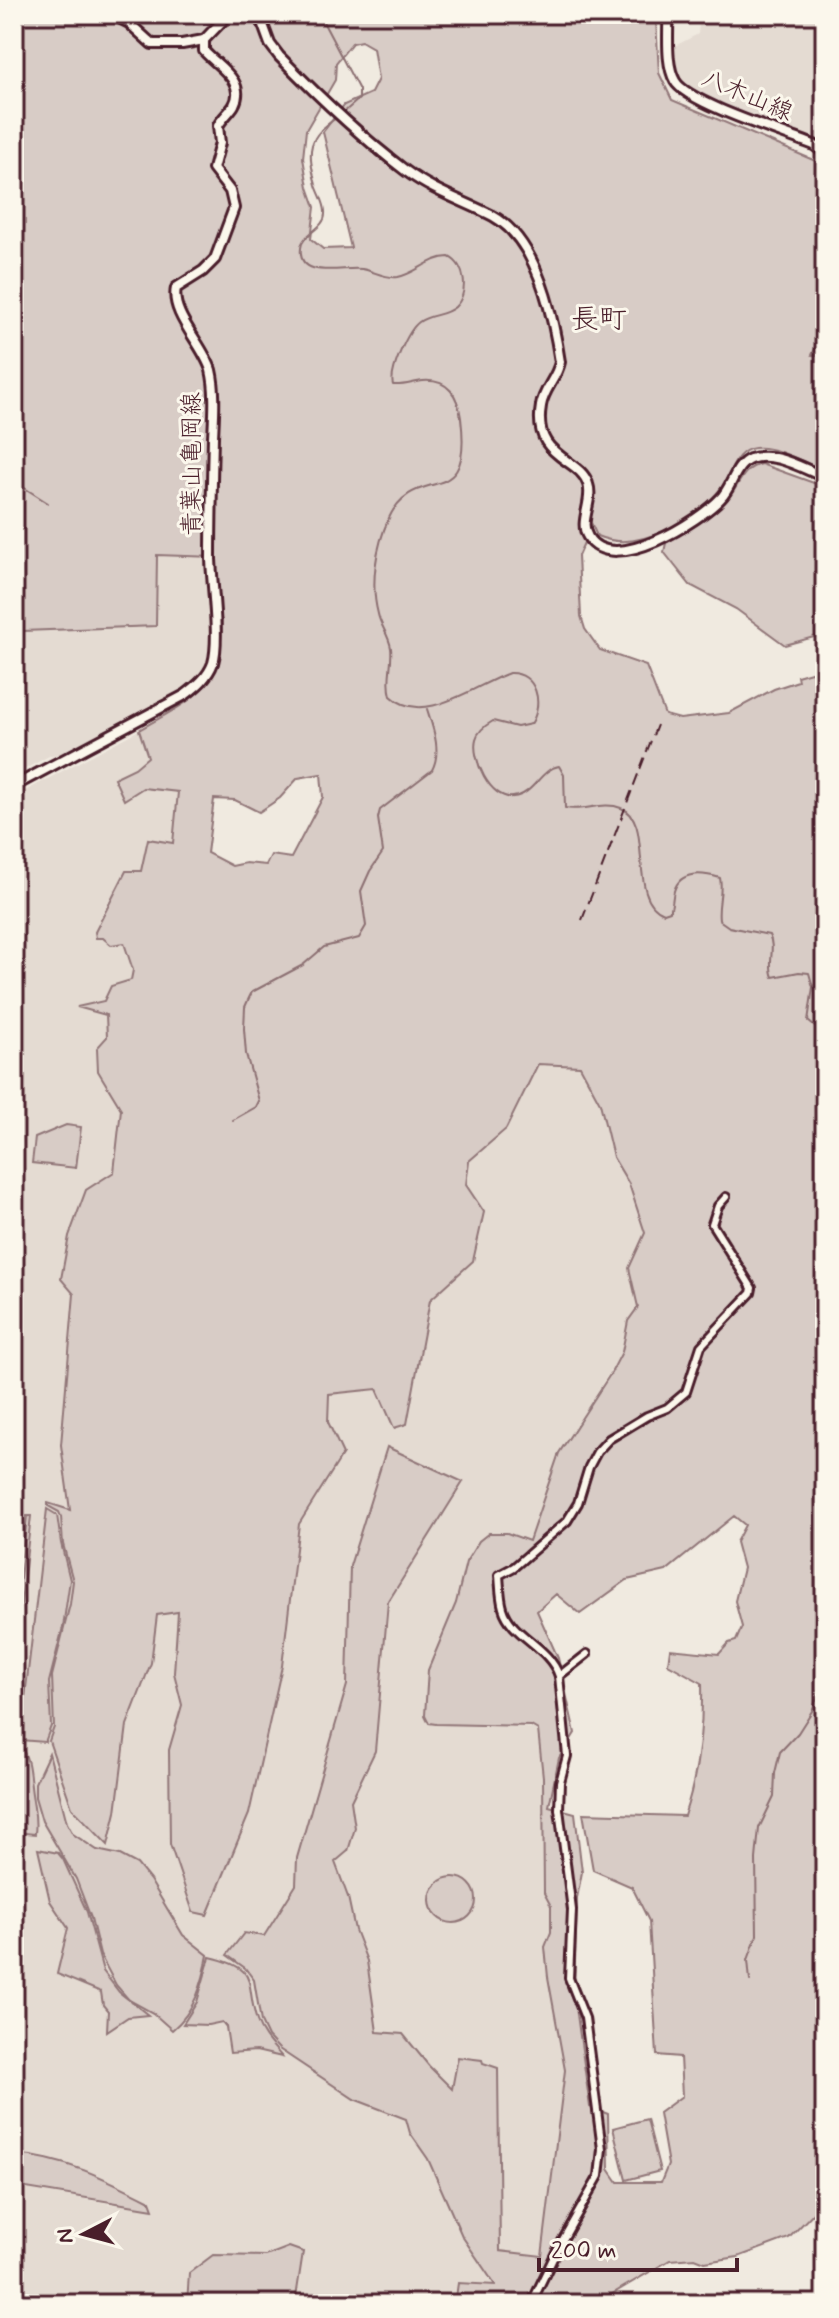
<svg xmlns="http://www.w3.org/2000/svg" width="839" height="2318" viewBox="0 0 839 2318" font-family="Mynerve,'Klee One',sans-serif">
<rect width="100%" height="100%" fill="#f0eae0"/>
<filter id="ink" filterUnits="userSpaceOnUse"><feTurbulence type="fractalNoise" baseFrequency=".0125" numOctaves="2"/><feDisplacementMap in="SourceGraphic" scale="16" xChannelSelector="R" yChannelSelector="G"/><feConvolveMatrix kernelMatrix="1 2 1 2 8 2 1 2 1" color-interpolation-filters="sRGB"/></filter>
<g filter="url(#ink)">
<g fill="#e4dbd2">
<path d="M700,14H825V148L784,125L730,107L683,84L674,65L673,47L698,34Z"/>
<path d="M157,555L208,557L209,649L203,672L196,680L179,691L60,754L51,755L19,772L20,776L14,778V668L22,631L156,626Z"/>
<path d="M139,730L148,757L135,768L114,779L124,800L143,788L179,792L177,819L173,843L141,871L103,938L124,943L133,970L131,980L109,991L104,1001L78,1007L107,1015V1037L98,1071L121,1109L114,1172L74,1294L61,1445L70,1511L91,1605L52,1676L54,1727L49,1741L72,1808L107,1844L116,1812L127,1725L151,1663L157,1615L178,1612L174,1673L182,1706L169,1750L208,1914L249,1814L282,1666L299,1524L343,1454L328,1421L329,1394L377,1389L394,1428L407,1424L430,1300L473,1260L484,1212L466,1185L469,1161L506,1129L538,1064L580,1066L600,1103L613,1156L629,1184L645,1233L629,1267L638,1307L628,1321L622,1352L559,1453L529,1542L466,1562L456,1603L428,1670L425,1715L538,1729L543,1777L544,1893L551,1906V1933L545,1947L548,1978L565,2070L542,2256L496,2286L458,2283L455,2304H14V2186L117,2205L46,2157L14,2154V797Z"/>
</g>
<g fill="#d8ccc6" stroke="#917678" stroke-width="2" fill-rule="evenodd">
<path d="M14,14H635L656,20L659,73L672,100L825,165V329L812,355H816L825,338V471C805,463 777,446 755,448C734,450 732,474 721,488C695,520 638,554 597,536L592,525L578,556L581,616L585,629L600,650L646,666L665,715L680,719L729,713L774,689L798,681L797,676L825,668V2201L789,2238L738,2257L705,2262L695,2258L670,2260L595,2304H455L458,2283L495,2285L462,2236L428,2159L410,2133L406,2119L354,2099L279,2049L268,2037L261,2022L254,1980L245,1968L227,1955L244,1933L264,1936L296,1885L297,1858L347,1685L350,1566L387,1447L463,1482L388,1602L375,1751L351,1801L355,1828L348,1851L335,1862L348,1897L355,1930L367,1961L377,2032L403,2034L429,2066L452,2089L458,2057L482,2060L483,2063L498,2068L500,2251L542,2256L565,2070L548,1977L545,1947L551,1932V1906L544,1893L543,1777L538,1730L531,1726L436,1724L429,1723L425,1715L428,1670L456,1603L466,1562L479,1541L489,1533H507L529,1541L559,1453L611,1373L622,1352L628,1321L638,1307L629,1268L645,1233L629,1184L613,1157L600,1103L580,1066L538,1064L506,1129L469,1161L466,1185L484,1212L473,1261L430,1300L407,1424L394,1428L377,1389L329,1394L328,1422L343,1454L299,1524L282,1666L249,1814L207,1915L193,1912L170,1844L169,1750L182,1705L174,1673L178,1612L157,1615L151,1663L127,1725L116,1812L108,1845L72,1808L49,1741L54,1727L52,1676L70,1604L73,1581L63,1544L61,1517L59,1512L48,1506V1503L70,1510L61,1445L74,1294L61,1279L69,1236L86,1190L114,1172L121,1109L98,1071L97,1048L107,1037L106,1015L77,1007L104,1001L111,986L131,980L133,970L124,943L111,945L103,938H96L95,932L126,871H141L148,839L173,843L178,792L143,788L124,800L114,778L135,768L148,757L139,730C194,698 222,690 222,620L217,616L215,557L157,555L156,626L23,631L14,667ZM361,41L373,48L378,79L371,93L344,105L323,132L351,248L323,249L311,239L315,207L308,187L303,158L306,130L335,80L336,63L352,43ZM321,774L323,797L291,858L271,855L266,865L246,863L232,866L207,853L214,799L235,800L259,812L280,798L298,778ZM734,1516L745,1525L736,1542L743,1568L735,1601L742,1627L736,1641L729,1643L719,1654L670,1649L668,1664L702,1683C703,1727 698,1775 684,1816L583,1813L593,1870L632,1887L649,1921L657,2055L680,2057L682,2096L659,2113L668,2165L661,2182H618L609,2169L608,2114L590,2107L574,1993L577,1898L582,1872L575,1813L549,1806L559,1758L575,1733L558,1658L537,1611L556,1594L580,1614L627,1580L666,1571Z"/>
<path d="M761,464L825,487V634L785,645L736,609L690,585L664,552L666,543C688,530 711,518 728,499C739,486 742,468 761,464Z"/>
<path d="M66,1125L81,1127L76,1168L32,1163L35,1138Z"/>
<path d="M47,1509L57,1515L61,1543L70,1580L63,1627L49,1682L51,1726L45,1742L20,1740Z"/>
<path d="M27,1516H31L20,1613H16Z"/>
<path d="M19,1743C31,1761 29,1775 32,1794C34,1811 37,1816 35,1834L14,1832V1787Z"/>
<path d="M49,1753L67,1823L73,1834L97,1850L120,1855L137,1864L150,1880L183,1935L208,1955C203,1983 195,2011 172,2030L153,2013L129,2000L116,1985L100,1955L91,1918L76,1879L42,1821L35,1797V1783Z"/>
<path d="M38,1849L58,1853L63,1859L87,1912L103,1971L119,1992L148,2015L128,2017L107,2031L108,2011L103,2005L101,1992L57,1974L68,1928L50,1901Z"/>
<circle cx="453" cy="1900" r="23"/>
<path d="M210,1957C262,1969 244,1983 257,2021C262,2036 273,2046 282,2057L256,2051L230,2053L226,2027L222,2022L208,2025L183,2024L197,2002Z"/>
<path d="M647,2119L660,2171L626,2180L613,2128Z"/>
<path d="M14,2154C65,2158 105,2178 150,2201L153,2209L14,2186Z"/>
<path d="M289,2247L303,2252L295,2304H187L189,2273L213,2255L266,2256Z"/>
</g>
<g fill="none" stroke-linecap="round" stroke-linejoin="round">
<g stroke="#8c6f72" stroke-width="2">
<path d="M319,14L359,90V99L343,113"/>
<path d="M338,117C307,136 307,150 316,185C319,195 326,204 325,214C325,229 302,233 301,248C297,281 345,266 362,269C374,271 385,279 398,277C417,273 430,257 449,257C466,265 469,294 455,307C445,316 430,314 419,322C408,330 389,372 393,385C404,386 413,382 423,381C449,379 458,396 461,418C473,515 416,460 389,518C376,546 370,584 378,614C380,625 389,635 391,648C393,664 386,679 391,696C423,727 475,685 509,673C537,672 544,704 531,724L517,727L493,721C486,725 478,731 476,739C471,758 490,800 513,797C534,795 540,769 559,766L564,775L565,808C583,812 603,801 621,808C655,819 626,899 664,913L670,911C673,904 672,898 674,891C680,870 703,873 720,878C723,892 717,905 719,920L729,927L769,935C776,948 767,964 773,977L799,972L809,973L813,987L808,1021L815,1027L825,1023"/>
<path d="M14,478L23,487L48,503"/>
<path d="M233,1120L256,1107L259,1101L246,1054L244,1029L245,1007L249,998L252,992L303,965L324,947L359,938L366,926L361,891L370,871L383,852L378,818L380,810L432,770C442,751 433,728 427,709"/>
<path d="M750,1981L748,1960L757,1935L756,1859L759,1828L774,1797L775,1773L780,1752L798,1733L812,1711L819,1692V1669L825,1656"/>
</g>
<defs>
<g id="street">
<path d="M559,1676C549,1646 511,1636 503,1608C500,1598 500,1586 499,1575L514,1567L567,1521L578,1503L589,1467L597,1452L609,1439L647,1416L667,1408L686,1392L701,1346L751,1293L752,1288L712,1224L718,1206L726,1197"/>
<path d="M531,2304L557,2250L599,2176L602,2149L585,2018L569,1978L572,1910L559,1809L560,1782L567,1756L559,1676L587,1654"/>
</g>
<g id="secondary">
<path d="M111,14L129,23L152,44H182L204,40"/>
<path d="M259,14L270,44L279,56C318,96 361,137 406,171C433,191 464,201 493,216C537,240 553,315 560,362C557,378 543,390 541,406C532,459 580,457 588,484C594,501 578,522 588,537C612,577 701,520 721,498C732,487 735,465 750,459C774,450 803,469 825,477"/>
<path d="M668,14C669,34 665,63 675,81C687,103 787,134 814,145L825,153"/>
<path d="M204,40L229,14"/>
<path d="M14,786L185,695C197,686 208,677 213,663C220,639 212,586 211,559C211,518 212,478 213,437C214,415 216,391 211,370C203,344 170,314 176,288L203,271L215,259L234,208L230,191L213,169L220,143L218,126C222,118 230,112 234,105C247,81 217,66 204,51V40"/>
</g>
</defs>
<use href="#street" stroke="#4a1f2b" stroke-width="12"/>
<use href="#secondary" stroke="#4a1f2b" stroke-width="14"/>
<use href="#street" stroke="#fbf7ec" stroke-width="6"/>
<use href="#secondary" stroke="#fbf7ec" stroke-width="8"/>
<path stroke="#4a1f2b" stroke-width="2" stroke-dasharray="12 6" stroke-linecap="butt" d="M582,920L657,725"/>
</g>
</g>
<g text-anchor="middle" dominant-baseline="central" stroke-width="6" stroke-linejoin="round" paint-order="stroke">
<g font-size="24" fill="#4a1f2b" stroke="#fbf7ec">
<text transform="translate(747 96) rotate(23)">八木山線</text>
<text transform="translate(192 464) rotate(-90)">青葉山亀岡線</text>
</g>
<g font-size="28" fill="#4a1f2b" stroke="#fbf7ec">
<text x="599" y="320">長町</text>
</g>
</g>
<rect width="839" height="2318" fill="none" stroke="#fbf7ec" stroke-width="48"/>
<rect x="24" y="24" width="791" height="2270" fill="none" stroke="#4a1f2b" stroke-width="3" filter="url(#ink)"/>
<g transform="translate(84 2234) rotate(264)" stroke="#fbf7ec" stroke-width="6" paint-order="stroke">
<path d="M0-6L14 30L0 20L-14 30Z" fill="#4a1f2b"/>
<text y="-12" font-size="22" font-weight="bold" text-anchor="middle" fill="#4a1f2b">N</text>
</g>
<path d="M539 2258v12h198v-12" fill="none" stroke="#4a1f2b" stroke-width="4"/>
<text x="551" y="2258" font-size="24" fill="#4a1f2b" stroke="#fbf7ec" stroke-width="6" paint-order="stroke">200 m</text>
</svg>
